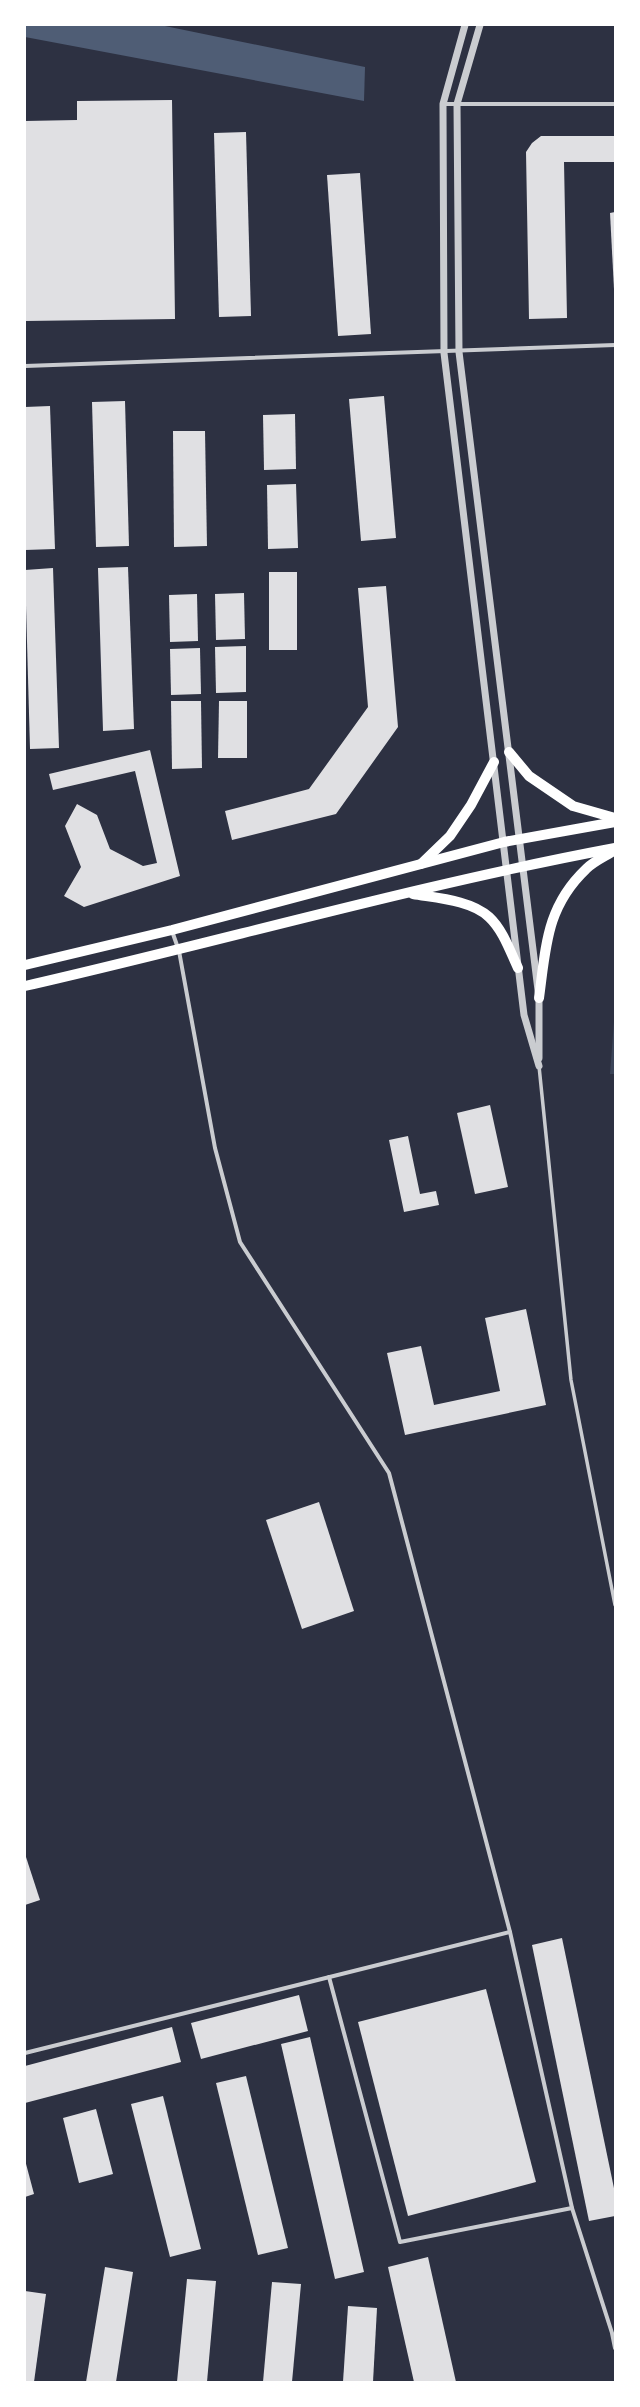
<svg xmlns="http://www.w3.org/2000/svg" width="640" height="2407" viewBox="0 0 640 2407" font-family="'Open Sans',sans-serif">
<rect width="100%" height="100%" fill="#2d3142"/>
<path fill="#3c4559" d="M615,1008V1074H610Z"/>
<path fill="#4f5d75" d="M25,25H160L365,67L364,101L25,37Z"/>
<g fill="#e0e0e3">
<path d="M172,100L175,319L25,321V121L77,120V101Z"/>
<path d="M246,132L251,316L219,317L214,133Z"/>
<path d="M541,136H615V162H564L567,318L529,319L526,152L532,143Z"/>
<path d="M360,173L371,334L338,336L327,175Z"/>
<path d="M615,212V289H614L610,213Z"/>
<path d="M384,396L396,538L361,541L349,399Z"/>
<path d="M125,401L129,546L96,547L92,402Z"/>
<path d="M50,406L55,549L25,550V407Z"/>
<path d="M295,414L296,469L264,470L263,415Z"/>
<path d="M173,431H205L207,546L174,547Z"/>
<path d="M296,484L298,548L268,549L267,485Z"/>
<path d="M128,567L134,729L103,731L98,568Z"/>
<path d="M53,568L59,748L30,749L25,570Z"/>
<rect x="269" y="572" width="28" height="78"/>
<path d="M386,586L398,727L336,814L232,840L225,811L309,789L368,707L358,588Z"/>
<path d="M244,593L245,639L216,640L215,594Z"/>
<path d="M197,594L198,641L170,642L169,595Z"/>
<path d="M246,646V692L216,693L215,647Z"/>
<path d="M200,648L201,694L171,695L170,649Z"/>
<path d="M171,701H201L202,768L172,769Z"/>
<path d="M219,701H247V758H218Z"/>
<path d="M150,750L180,876L84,907L64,896L81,867L65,826L77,804L97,815L110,849L143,866L157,863L135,771L53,790L49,774Z"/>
<path d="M490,1105L508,1187L475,1194L457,1113Z"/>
<path d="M408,1136L420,1194L436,1191L439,1205L404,1212L389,1140Z"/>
<path d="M526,1309L546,1405L405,1435L387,1353L421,1346L434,1405L500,1391L485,1318Z"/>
<path d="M319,1502L354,1611L302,1629L266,1520Z"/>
<path d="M25,1854L40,1900L25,1905Z"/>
<path d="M562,1938L615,2193V2216L589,2221L532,1945Z"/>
<path d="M486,1989L536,2182L408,2216L358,2022Z"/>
<path d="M299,1995L308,2031L201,2059L191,2023Z"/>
<path d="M172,2027L181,2062L25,2103V2066Z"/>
<path d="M310,2037L364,2272L335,2279L281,2044Z"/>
<path d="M246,2076L288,2248L258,2255L216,2083Z"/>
<path d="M163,2096L201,2249L170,2257L131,2104Z"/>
<path d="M96,2109L113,2174L79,2183L63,2118Z"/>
<path d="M25,2160L34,2194L25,2197Z"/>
<path d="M428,2257L456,2382H414L388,2267Z"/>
<path d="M105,2267L133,2272L116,2382H86Z"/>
<path d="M187,2279L216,2281L207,2382H177Z"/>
<path d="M272,2282L301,2284L292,2382H263Z"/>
<path d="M25,2291L46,2294L34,2382H25Z"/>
<path d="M348,2306L377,2308L373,2382H343Z"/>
</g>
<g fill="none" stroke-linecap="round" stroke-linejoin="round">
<path stroke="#caccd0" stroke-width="3.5" d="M539,1066L571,1380L615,1605"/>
<g stroke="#caccd0" stroke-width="4">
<path d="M443,104H615"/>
<path d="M25,366L615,345"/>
<path d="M172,931L179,951L215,1148L240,1242L389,1473L510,1932L572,2208L612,2333L615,2348"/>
<path d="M329,1977L400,2242L572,2208"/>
<path d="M25,2053L510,1932"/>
</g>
<g stroke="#caccd0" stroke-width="7">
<path d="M465,25L443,104L444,353L524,1015L539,1066"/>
<path d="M480,25L457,104L459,352L539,998V1058"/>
</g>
<g stroke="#fff" stroke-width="10">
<path d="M509,752L529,776L573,806L615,818"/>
<path d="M421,864L450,836L471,805L494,762"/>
<path d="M413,894C436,898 471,900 489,917C503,930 510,951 518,968"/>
<path d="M25,965L172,930L504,842L615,822"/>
<path d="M25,986C222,941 417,885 615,848"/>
<path d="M539,998C546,947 546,907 586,869C594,861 606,856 615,850"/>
</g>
</g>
<rect width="640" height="2407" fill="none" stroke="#ffffff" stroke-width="52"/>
</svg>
